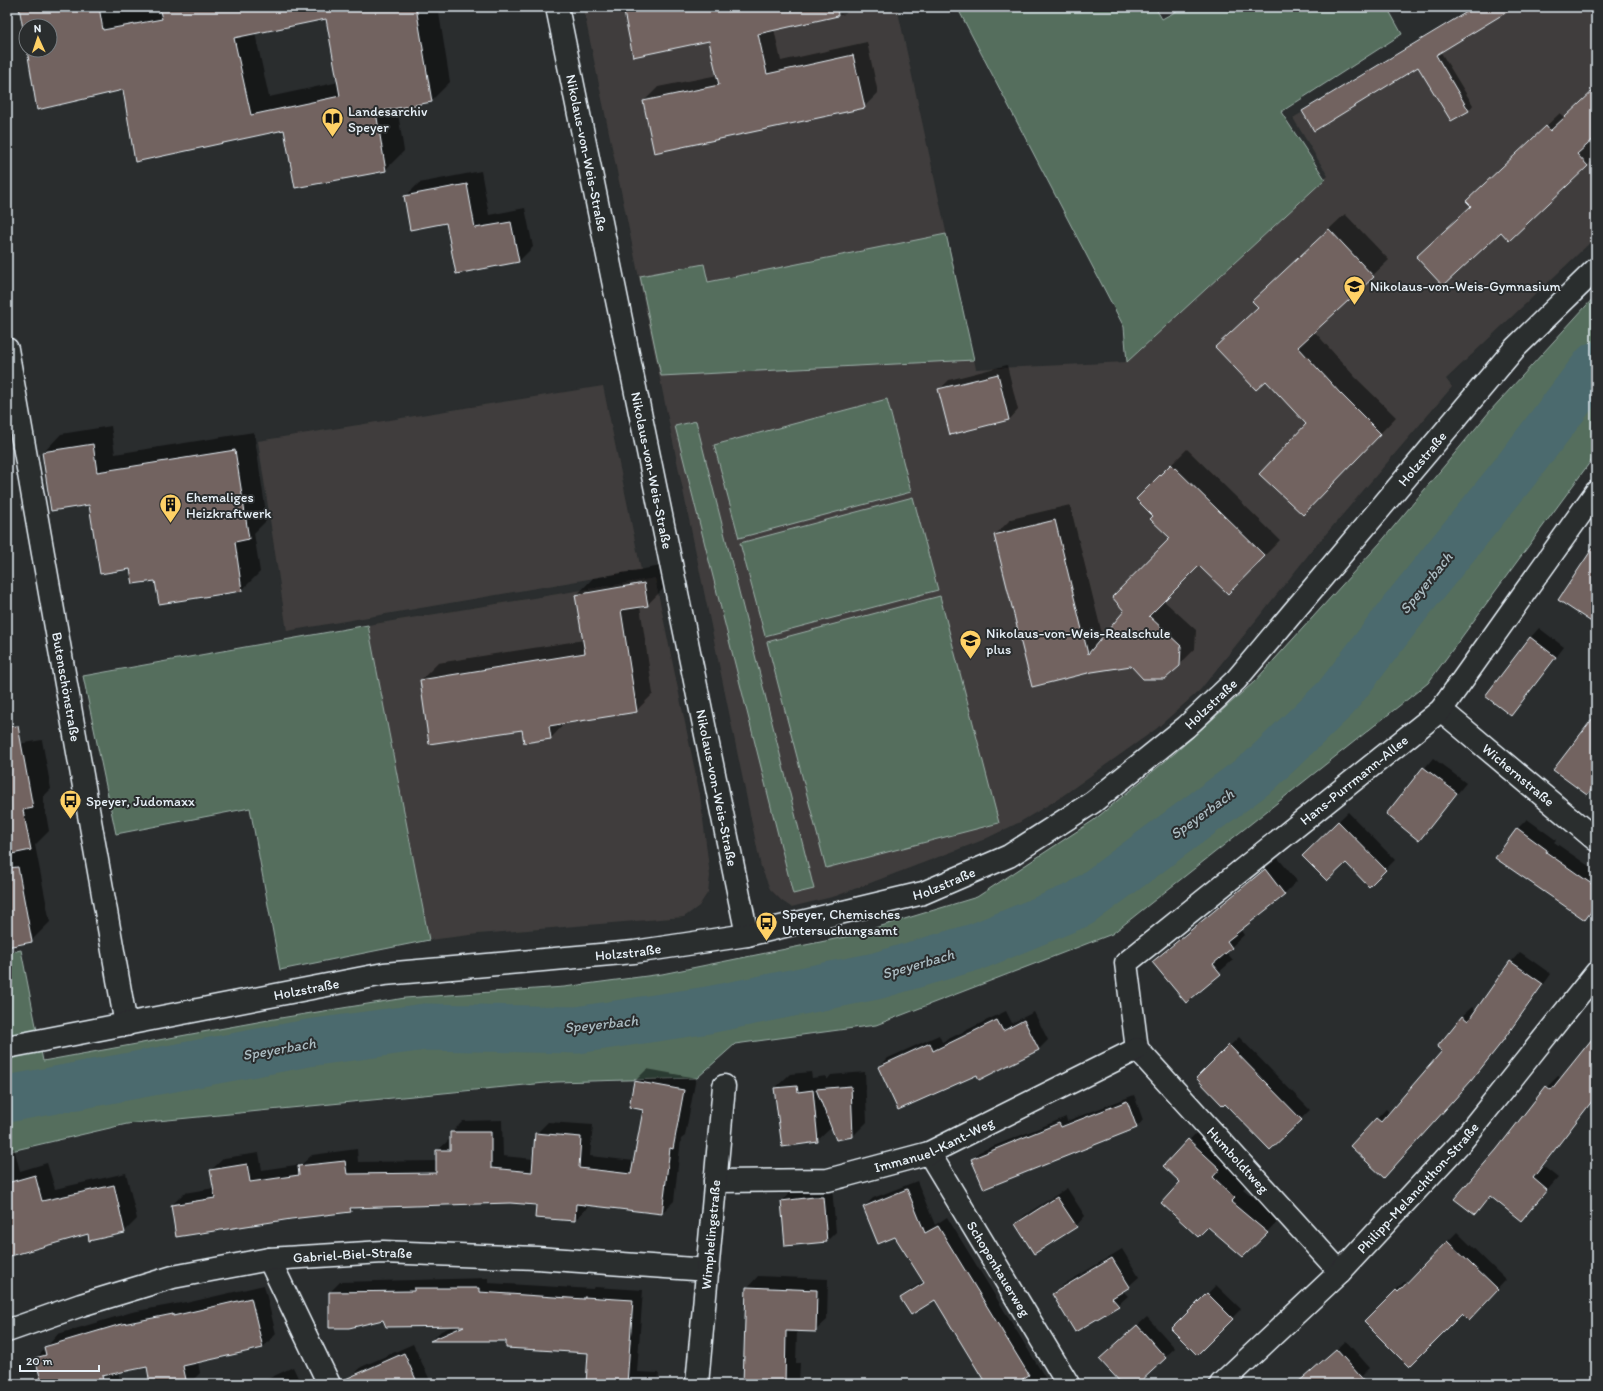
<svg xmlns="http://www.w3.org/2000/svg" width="1603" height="1391" viewBox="0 0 1603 1391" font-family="Itim,sans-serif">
<rect width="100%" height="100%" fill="#2a2d2e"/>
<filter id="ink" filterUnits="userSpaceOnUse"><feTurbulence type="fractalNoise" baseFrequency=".025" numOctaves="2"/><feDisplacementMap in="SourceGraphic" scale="8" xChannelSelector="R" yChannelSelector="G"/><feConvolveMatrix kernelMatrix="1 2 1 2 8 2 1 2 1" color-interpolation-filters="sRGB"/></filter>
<g filter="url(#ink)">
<g fill="#403e3d">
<path d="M583,7H897L976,369L1127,362L1328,176L1293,118L1475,7H1596V237L1446,379L1452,387L1313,549L1200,690L1156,729L1058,799L1020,822L983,840L836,896L791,907L782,901L770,889L761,867Z"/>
<path d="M603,386L641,570L287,631L258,441Z"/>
<path d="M655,578L700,795L710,876L708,892L699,906L684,917L478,934L429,940L368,625Z"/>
</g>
<g fill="#546e5d" stroke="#9eb0aa">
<path d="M957,7H1155L1162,19L1184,7H1387L1402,34L1281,112L1325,179L1127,362L1124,327Z"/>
<path d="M946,234L974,360L661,376L640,276L704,264L708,282Z"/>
<path d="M1596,295V454L1428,683L1112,934L876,1025L735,1044L697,1078L556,1082L127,1124L7,1152V953L21,950L43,1061L274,1019L405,998L564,987L662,974L845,937L977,897L1094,820L1175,753L1255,681L1380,543L1490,411Z"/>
<path d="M887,399L911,492L739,538L714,445Z"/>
<path d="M696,421L814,889L793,894L675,426Z"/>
<path d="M913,497L938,590L765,636L740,543Z"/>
<path d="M940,596L999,823L826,868L767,642Z"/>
<path d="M368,625L429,940L280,970L250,808L116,834L83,676Z"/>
</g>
<g fill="#0007" fill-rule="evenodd">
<path d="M20,7H121L122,12L148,7H438L450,82L431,101L397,107L404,151L385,170L285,129L124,89L28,50H50V26H26V40ZM327,18L339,82L269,97L255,33Z"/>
<path d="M624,7H852L845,14L774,29L781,61L867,42L878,93L864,107L644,101L658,87L718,75L710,40Z"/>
<path d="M1473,7H1513L1440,51L1473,105L1469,110L1452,120L1419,66L1303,112L1308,107Z"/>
<path d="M1596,88V136L1591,140L1596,146V157L1588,165L1509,239L1501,230L1417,257L1472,205L1482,187L1560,113L1564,118Z"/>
<path d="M481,171L489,215L525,208L533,247L519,261L405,197L419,183Z"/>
<path d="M1345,214L1389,260L1314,331L1355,377L1396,417L1318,498L1308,424L1259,307L1253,301Z"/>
<path d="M1007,365L1018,410L1009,420L940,389L949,380Z"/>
<path d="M111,426L115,454L254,432L267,520L254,533L260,572L242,590L156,580L131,568L90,504L43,453L61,434Z"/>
<path d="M1187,449L1280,540L1228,593L1199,565L1163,600L1196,630L1195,649L1179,665H1132L1092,671L995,535L1011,519L1070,505L1103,638L1125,611L1172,538L1155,516L1137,499Z"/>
<path d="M661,566L664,588L647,605L640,606L653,694L636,711L566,722L551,738L523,728L421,680L438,663L584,640L576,596L593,578Z"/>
<path d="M1539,628L1564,647L1520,705L1511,714L1530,638Z"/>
<path d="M42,740L51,789L43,797L49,831L35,845L50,922L31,941L7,946V746Z"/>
<path d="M1433,758L1466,783L1419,840L1387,814Z"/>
<path d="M1348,812L1395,860L1369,886L1346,862L1313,846Z"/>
<path d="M1527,819L1556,840L1554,842L1596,871V907L1585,918L1517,829Z"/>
<path d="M1278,858L1297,881L1284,894L1240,929L1244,935L1226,952L1233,960L1186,1001L1153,962L1166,949Z"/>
<path d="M1520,952L1551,974L1511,1031L1480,1070L1393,1168L1351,1146L1386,1109L1390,1113L1444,1051L1462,1016L1472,1007L1476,1011L1511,962Z"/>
<path d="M1006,1011L1012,1023L1034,1012L1048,1040L1039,1049L977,1074L879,1067L888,1058L939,1035L942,1042Z"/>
<path d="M1596,1035V1097L1543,1166L1558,1178L1521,1220L1492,1196L1474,1214L1498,1149L1547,1087L1558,1076L1561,1078Z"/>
<path d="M1239,1037L1310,1110L1270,1149L1225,1102L1197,1078Z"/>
<path d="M647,1069L696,1078L685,1136L681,1139L674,1201L662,1213L587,1204V1208L575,1220L537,1204L510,1202L355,1207L350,1211L172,1205L184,1193L214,1188L211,1170L224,1158L259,1153L262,1170L302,1164L312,1155L357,1149L358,1162L437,1161V1151L451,1138V1133L463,1121L502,1120L503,1156L534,1159L536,1134L548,1122L593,1125L590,1156L634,1161L644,1109L635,1081Z"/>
<path d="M811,1072L812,1078L826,1076L827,1080L831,1075L865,1072L867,1122L853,1136L832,1127L817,1141L775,1088L790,1074Z"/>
<path d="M1134,1095L1143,1120L1137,1127L984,1188L972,1159L979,1152L1066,1117L1067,1121Z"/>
<path d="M1202,1127L1232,1156L1225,1163L1247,1185L1243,1189L1280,1219L1243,1255L1181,1182L1164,1166Z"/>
<path d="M14,1148L20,1171L47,1163L55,1189L126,1173L137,1219L124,1232L88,1233L7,1256V1150Z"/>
<path d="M917,1181L935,1225L947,1217L1049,1384H987L935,1299L901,1298L911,1289L924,1281L896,1236L864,1207L873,1198Z"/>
<path d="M832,1188L836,1232L827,1241L782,1201L791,1192Z"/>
<path d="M1067,1188L1085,1216L1076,1226L1016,1224L1025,1215Z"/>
<path d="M1457,1232L1506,1280L1469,1319L1462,1313L1365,1322L1405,1281L1407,1283Z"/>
<path d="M1122,1249L1139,1277L1123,1291L1128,1296L1118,1305L1075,1331L1053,1294L1063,1285Z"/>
<path d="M758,1276L828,1279L827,1320L815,1331H797L796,1363H800L799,1384H745L747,1288Z"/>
<path d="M488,1278V1283L593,1289L595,1287L643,1290L637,1372L659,1373L658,1384H587L589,1352L507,1340H432L441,1331L455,1325L384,1319L330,1292L340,1282Z"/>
<path d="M264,1285L276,1334L263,1347L198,1362L200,1373L189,1384H151L147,1366L118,1372L121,1384H43L36,1359L58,1334L132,1312L186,1302V1303Z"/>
<path d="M1216,1285L1241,1309L1197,1353L1173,1329Z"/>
<path d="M1147,1317L1175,1348L1136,1384H1123L1110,1350Z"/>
<path d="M1346,1341L1370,1368L1354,1384H1298Z"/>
<path d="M413,1344L429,1378L423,1384H355L352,1377L361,1367Z"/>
<path d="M293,1367L301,1384H257Z"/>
</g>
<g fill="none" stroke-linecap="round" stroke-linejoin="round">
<path stroke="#4c6a6e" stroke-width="47" d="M7,1099L308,1043L425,1027L577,1030L708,1010L876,976L978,946L1080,904L1260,771L1336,698L1409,603L1514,473L1596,365"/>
</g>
<g fill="#726460" stroke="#e8f1f8" fill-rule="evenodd">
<path d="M19,7H99L103,30L162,19L159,7H416L432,102L376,112L386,171L295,188L284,130L135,162L123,90L37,110L27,50H50V26H26V45ZM326,19L340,96L251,115L234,38Z"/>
<path d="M623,7H837L838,16L758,34L767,74L853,55L865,108L654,153L643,101L719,85L714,64L709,41L633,57Z"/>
<path d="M1475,7H1515L1436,55L1469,111L1451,121L1418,67L1314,131L1302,111Z"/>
<path d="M1596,88V137L1577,154L1588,166L1509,241L1501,232L1443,286L1416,257L1471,206L1466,201L1501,168L1546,126L1550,131Z"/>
<path d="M467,184L475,228L511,222L519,262L456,274L446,223L410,230L404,196Z"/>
<path d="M1329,229L1374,277L1298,347L1340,393L1381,434L1303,515L1259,474L1306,424L1266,381L1256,390L1215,347L1258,307L1252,301Z"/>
<path d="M998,374L1009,420L950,435L938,389Z"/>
<path d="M93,444L97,472L235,450L249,539L235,542L242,591L159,604L155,581L133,584L130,569L100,574L89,505L51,511L42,452Z"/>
<path d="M1171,464L1265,556L1228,594L1199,566L1149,616L1181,646L1180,666L1165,679H1143L1131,666L1092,672L1032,687L994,535L1055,520L1088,654L1124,611L1112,597L1170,538L1150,519L1153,516L1136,499Z"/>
<path d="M1596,543V625L1558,600Z"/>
<path d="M644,583L648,606L621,610L637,712L549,726L551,739L524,743L522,730L429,744L420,680L585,653L575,595Z"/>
<path d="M1530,637L1556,657L1511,716L1485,696Z"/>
<path d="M1596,714V783L1587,795L1553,770Z"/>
<path d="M18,726L33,808L23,810L31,850L7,855V727Z"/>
<path d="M1423,767L1457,793L1419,841L1386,814Z"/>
<path d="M1338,821L1386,870L1369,887L1346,863L1327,881L1302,856Z"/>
<path d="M1517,828L1547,850L1546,852L1596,887V905L1585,920L1495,858Z"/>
<path d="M18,867L32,942L7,947V868Z"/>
<path d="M1265,869L1285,895L1227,941L1232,948L1213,964L1221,974L1186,1003L1152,962Z"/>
<path d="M1510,961L1543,984L1502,1042L1471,1081L1384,1178L1350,1146L1376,1118L1381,1122L1442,1051L1437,1047L1462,1016L1468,1021Z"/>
<path d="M997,1020L1003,1031L1024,1020L1039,1050L979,1080L977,1075L898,1110L878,1067L930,1043L933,1051Z"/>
<path d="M1596,1034V1096L1533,1178L1547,1190L1521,1221L1490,1196L1475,1215L1454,1199L1497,1149L1546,1086L1551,1090Z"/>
<path d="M1229,1045L1302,1120L1270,1150L1225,1104L1223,1106L1196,1078Z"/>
<path d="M634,1081L684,1090L673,1149L670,1148L662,1214L576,1204L575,1221L535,1218L536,1205L510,1203L350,1208L351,1212L291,1219L176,1237L171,1205L215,1198L210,1170L247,1164L250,1182L299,1175L298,1166L345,1161L347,1174L436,1173V1150H450V1132H491V1168L532,1172L535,1133L581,1137L579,1168L631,1174L643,1110L629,1107Z"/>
<path d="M797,1086L798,1092L813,1090L818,1142L782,1147L774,1088Z"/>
<path d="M851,1086L853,1137L836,1140L816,1089Z"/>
<path d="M1127,1101L1137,1128L984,1189L971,1159L1059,1123L1061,1127Z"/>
<path d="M1188,1139L1220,1169L1213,1177L1235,1198L1231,1202L1268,1233L1243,1257L1208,1227L1198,1237L1161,1203L1180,1182L1163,1166Z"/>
<path d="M35,1175L42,1201L114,1185L125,1233L89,1241L88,1234L7,1257V1183Z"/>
<path d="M907,1189L925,1233L938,1226L1029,1375L1015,1384H986L935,1300L911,1315L900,1298L924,1283L895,1237L878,1244L863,1207Z"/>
<path d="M814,1197H823L827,1242L785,1246L781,1201Z"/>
<path d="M1057,1197L1077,1227L1034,1254L1015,1224Z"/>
<path d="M1447,1241L1498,1290L1469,1321L1462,1314L1409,1367L1364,1322L1396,1290L1398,1292Z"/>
<path d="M1112,1258L1130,1287L1112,1298L1119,1306L1075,1332L1052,1294Z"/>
<path d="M746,1287L817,1290L816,1332L786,1331L785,1384H743Z"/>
<path d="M414,1288H479V1292L584,1299V1297L633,1300L627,1384H586L588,1353L506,1348V1341H430L464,1326L386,1327L383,1320L349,1328H329V1292L414,1291Z"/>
<path d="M1207,1293L1233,1319L1197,1355L1171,1329Z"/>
<path d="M251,1298L263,1348L183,1366L187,1384H150L147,1367L102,1376L104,1384H42L35,1358L46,1355L44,1347L118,1325L173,1314V1316Z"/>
<path d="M1137,1325L1166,1358L1138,1384H1122L1099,1359Z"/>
<path d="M1336,1349L1367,1384H1296Z"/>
<path d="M404,1353L418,1384H341V1381Z"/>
</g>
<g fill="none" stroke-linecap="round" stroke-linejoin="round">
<defs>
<g id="minor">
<path id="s1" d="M557,7L747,935"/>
<path id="s2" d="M7,349L126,1025"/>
<path id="s3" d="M1441,710L1596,840"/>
<path id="s4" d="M7,1047L384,974L634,952L747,935L923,893L1009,856L1093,802L1186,727L1236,680L1515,348L1596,269"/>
<path id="s5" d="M1137,1049L1126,963L1441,710L1596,492"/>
<path id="s6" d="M1137,1049L1340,1272"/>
<path id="s7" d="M929,1153L1068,1384"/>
<path id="s8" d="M715,1181L828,1180L929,1153L1137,1049"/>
<path d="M269,1259L329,1384"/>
<path id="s9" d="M7,1331L81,1305L173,1277L269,1259L383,1252L537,1258L708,1270"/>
<path id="s10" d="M697,1384L724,1086"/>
<path id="s11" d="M1221,1384L1340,1272L1462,1141L1596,973"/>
</g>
</defs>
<use href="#minor" stroke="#e8f1f8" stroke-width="25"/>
<use href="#minor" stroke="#2a2d2e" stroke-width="22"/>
</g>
</g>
<defs>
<symbol id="library-pin" viewBox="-11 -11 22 30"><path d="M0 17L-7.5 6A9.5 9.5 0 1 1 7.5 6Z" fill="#ffd166" stroke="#2a2d2e"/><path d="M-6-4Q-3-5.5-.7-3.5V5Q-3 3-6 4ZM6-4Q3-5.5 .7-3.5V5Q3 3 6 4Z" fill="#111"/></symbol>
<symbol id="school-pin" viewBox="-11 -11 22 30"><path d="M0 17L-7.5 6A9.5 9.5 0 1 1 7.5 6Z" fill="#ffd166" stroke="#2a2d2e"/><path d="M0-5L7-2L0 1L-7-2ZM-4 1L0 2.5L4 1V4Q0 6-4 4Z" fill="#111"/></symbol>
<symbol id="building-pin" viewBox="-11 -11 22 30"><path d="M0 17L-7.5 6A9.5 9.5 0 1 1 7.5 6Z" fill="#ffd166" stroke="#2a2d2e"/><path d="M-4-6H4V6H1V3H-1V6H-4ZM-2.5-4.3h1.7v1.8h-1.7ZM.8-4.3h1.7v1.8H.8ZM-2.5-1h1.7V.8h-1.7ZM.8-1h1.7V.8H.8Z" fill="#111"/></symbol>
<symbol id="bus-pin" viewBox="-11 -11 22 30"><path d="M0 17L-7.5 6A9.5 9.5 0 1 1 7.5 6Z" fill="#ffd166" stroke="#2a2d2e"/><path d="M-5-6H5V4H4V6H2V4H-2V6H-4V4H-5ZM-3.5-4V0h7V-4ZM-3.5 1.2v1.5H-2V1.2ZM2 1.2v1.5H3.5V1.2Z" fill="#111"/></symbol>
</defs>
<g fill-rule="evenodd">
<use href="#library-pin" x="320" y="106" width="25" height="34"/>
<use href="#school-pin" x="1342" y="274" width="25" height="34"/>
<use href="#building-pin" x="158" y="492" width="25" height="34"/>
<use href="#school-pin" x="958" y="628" width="25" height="34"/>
<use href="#bus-pin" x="58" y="788" width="25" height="34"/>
<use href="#bus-pin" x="754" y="910" width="25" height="34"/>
</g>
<g text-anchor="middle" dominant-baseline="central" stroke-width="4" stroke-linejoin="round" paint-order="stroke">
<g font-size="14" fill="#e8f1f8" stroke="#2a2d2e" text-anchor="start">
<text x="348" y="111">Landesarchiv<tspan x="348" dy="16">Speyer</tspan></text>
<text x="1370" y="286">Nikolaus-von-Weis-Gymnasium</text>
<text x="186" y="497">Ehemaliges<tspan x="186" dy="16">Heizkraftwerk</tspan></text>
<text x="986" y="633">Nikolaus-von-Weis-Realschule<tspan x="986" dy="16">plus</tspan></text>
<text x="86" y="801">Speyer, Judomaxx</text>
<text x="782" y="914">Speyer, Chemisches<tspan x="782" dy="16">Untersuchungsamt</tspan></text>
</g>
<g font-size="14" fill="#e8f1f8" stroke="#2a2d2e">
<text stroke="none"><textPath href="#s1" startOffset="149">Nikolaus-von-Weis-Straße</textPath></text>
<text stroke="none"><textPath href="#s4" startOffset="1601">Holzstraße</textPath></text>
<text stroke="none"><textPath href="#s1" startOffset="473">Nikolaus-von-Weis-Straße</textPath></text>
<text stroke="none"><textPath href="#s2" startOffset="343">Butenschönstraße</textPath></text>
<text stroke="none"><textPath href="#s4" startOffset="1277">Holzstraße</textPath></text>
<text stroke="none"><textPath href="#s3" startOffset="101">Wichernstraße</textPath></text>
<text stroke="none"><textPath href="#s5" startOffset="379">Hans-Purrmann-Allee</textPath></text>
<text stroke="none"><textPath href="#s1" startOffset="797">Nikolaus-von-Weis-Straße</textPath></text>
<text stroke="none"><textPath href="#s4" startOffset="953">Holzstraße</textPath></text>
<text stroke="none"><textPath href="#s4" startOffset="629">Holzstraße</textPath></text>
<text stroke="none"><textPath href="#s4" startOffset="305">Holzstraße</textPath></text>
<text stroke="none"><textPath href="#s8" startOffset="225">Immanuel-Kant-Weg</textPath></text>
<text stroke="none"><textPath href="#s6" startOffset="150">Humboldtweg</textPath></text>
<text stroke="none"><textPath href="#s11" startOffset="278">Philipp-Melanchthon-Straße</textPath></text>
<text stroke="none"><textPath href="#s10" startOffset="150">Wimphelingstraße</textPath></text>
<text stroke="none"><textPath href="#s9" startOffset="356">Gabriel-Biel-Straße</textPath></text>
<text stroke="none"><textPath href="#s7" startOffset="135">Schopenhauerweg</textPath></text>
</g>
<g font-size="15" font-style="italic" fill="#aabbc1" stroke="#2a2d2e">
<text transform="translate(1426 583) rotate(-51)">Speyerbach</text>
<text transform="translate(1202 814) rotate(-36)">Speyerbach</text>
<text transform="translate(918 964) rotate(-16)">Speyerbach</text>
<text transform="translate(601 1024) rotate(-6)">Speyerbach</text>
<text transform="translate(279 1049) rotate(-10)">Speyerbach</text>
</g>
</g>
<rect width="1603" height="1391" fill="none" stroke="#2a2d2e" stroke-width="24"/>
<rect x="12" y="12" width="1579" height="1367" fill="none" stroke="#e8f1f8" stroke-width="1.5" filter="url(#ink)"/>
<g transform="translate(38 38) rotate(357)"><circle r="19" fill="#2a2d2e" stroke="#767b7f"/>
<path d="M0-3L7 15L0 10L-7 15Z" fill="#ffd166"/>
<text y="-6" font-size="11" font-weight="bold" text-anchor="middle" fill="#e8f1f8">N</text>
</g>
<path d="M20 1365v6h79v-6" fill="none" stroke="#e8f1f8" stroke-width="2"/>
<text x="26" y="1365" font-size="12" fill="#e8f1f8" stroke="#2a2d2e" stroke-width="3" paint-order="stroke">20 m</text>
</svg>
